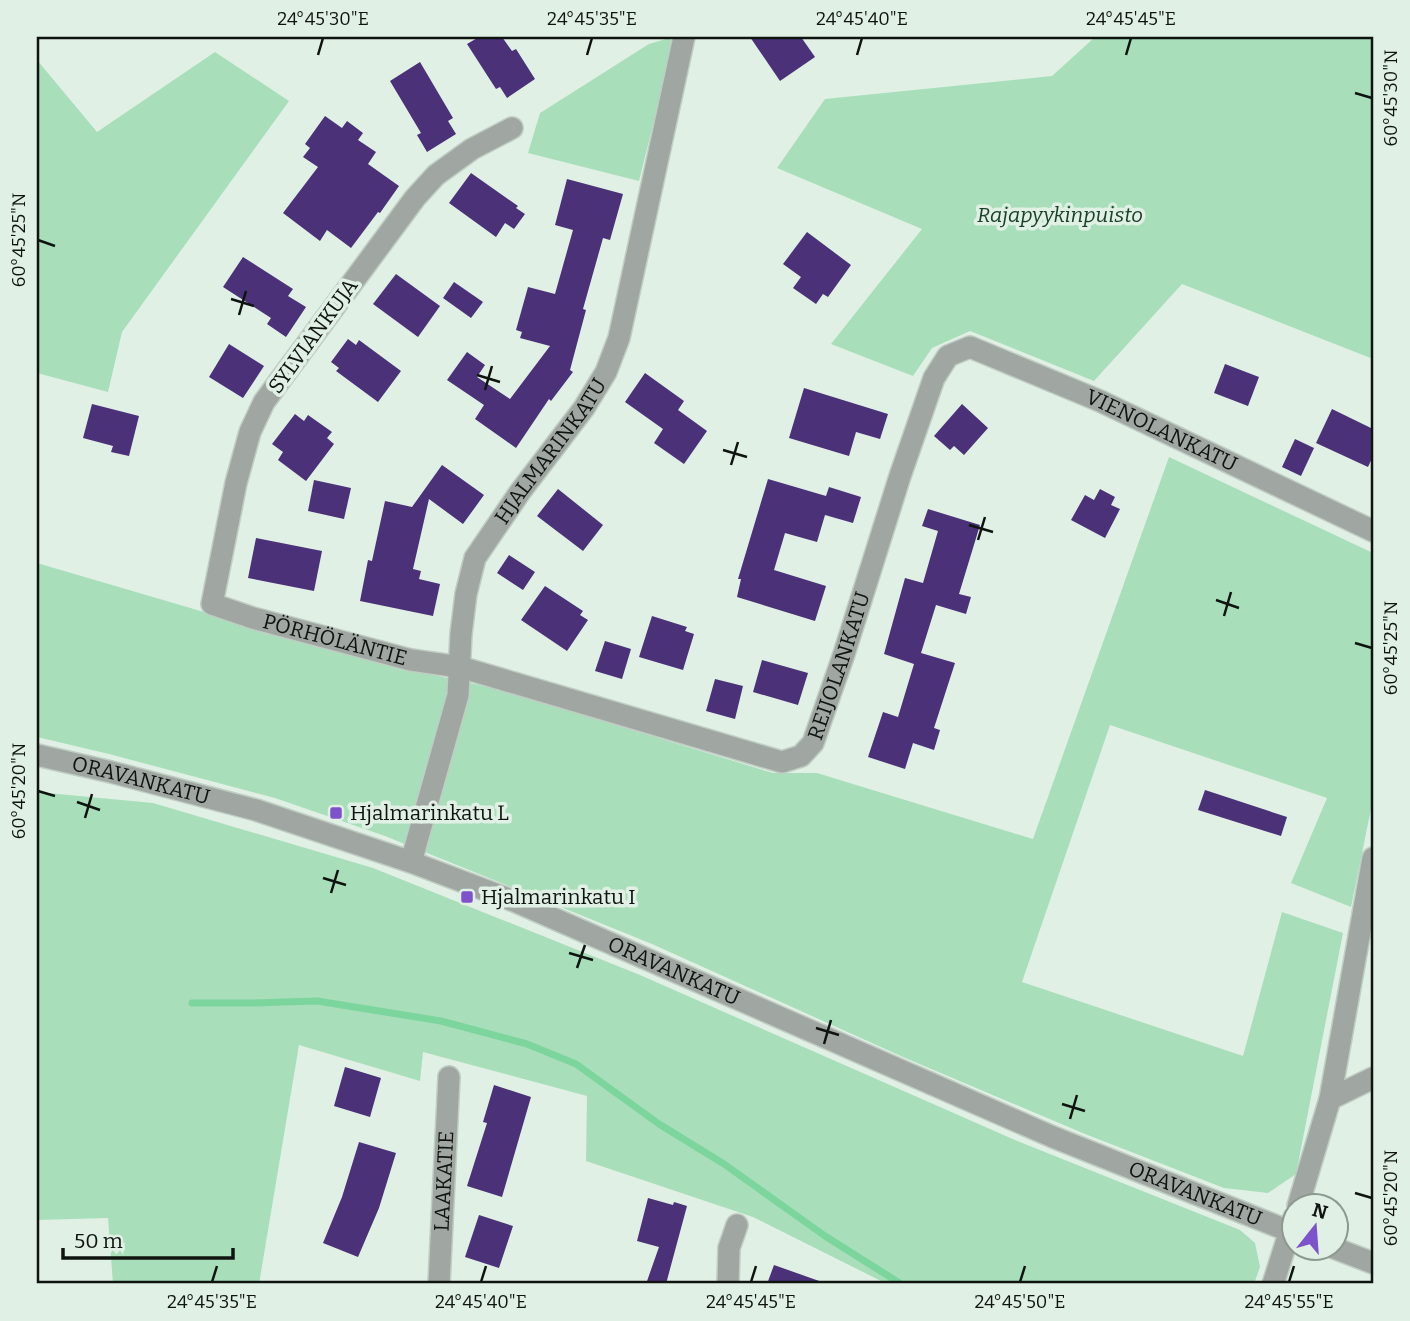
<svg xmlns="http://www.w3.org/2000/svg" width="1410" height="1321" viewBox="0 0 1410 1321" font-family="Bitter,serif">
<rect width="100%" height="100%" fill="#e1f0e5"/>
<g fill="#a8deba">
<path d="M1095,37H1373V359L1182,284L1094,381L970,331L932,348L913,376L831,344L922,229L777,168L825,99L1052,76Z"/>
<path d="M669,38L673,44L639,181L528,153L540,113L649,44Z"/>
<path d="M215,52L289,101L122,332L108,392L37,373V60L97,132Z"/>
<path d="M1169,457L1373,553V799L1351,907L1291,883L1327,798L1110,725L1022,982L1243,1056L1282,912L1343,933L1296,1174L1268,1193L1224,1188L1085,1134L903,1057L652,944L385,836L275,798L109,754L37,737V563L374,662L501,690L773,773H817L1033,839Z"/>
<path d="M37,792L153,803L373,868L640,975L1015,1140L1240,1230L1255,1243L1260,1267L1254,1284H885V1283L753,1217L586,1161L587,1096L423,1052L420,1081L299,1045L259,1284H113L108,1218L37,1220Z"/>
</g>
<g fill="none" stroke-linecap="round" stroke-linejoin="round">
<path stroke="#7cd59d" stroke-width="7" d="M192,1003H253L317,1001L441,1021L527,1044L576,1064L659,1124L724,1164L825,1236L901,1284"/>
</g>
<g fill="#4a3178">
<path d="M479,37H502L512,51L516,49L535,79L507,98L500,87L496,89L467,44Z"/>
<path d="M750,37H801L815,57L780,81Z"/>
<path d="M420,62L453,118L448,121L456,134L427,152L417,135L421,133L390,81Z"/>
<path d="M325,116L342,128L347,121L363,133L358,140L376,152L368,164L399,186L380,213L378,212L351,248L327,230L320,241L283,213L318,167L303,157L310,148L305,144Z"/>
<path d="M471,173L518,206L516,208L525,214L514,229L505,223L496,237L449,203Z"/>
<path d="M567,179L623,194L610,240L603,238L583,309L586,310L570,370L573,372L551,401L549,399L516,448L475,419L484,405L447,380L467,352L485,365L477,377L510,399L550,346L520,338L522,332L516,330L528,287L555,294L573,230L555,225Z"/>
<path d="M807,232L851,265L828,297L823,294L816,304L793,288L801,277L783,264Z"/>
<path d="M243,257L293,289L288,296L306,307L286,337L267,324L271,318L223,287Z"/>
<path d="M396,274L440,306L418,337L373,304Z"/>
<path d="M454,282L483,302L471,318L443,298Z"/>
<path d="M348,339L356,345L359,340L401,371L378,402L336,371L339,368L331,362Z"/>
<path d="M229,344L264,366L243,398L209,377Z"/>
<path d="M1225,364L1259,377L1248,406L1214,393Z"/>
<path d="M645,373L684,401L678,410L707,431L684,464L654,443L663,429L625,402Z"/>
<path d="M804,388L888,414L880,439L856,432L849,456L789,438Z"/>
<path d="M92,404L139,416L129,456L111,452L113,446L83,438Z"/>
<path d="M962,404L988,428L964,455L954,446L950,450L934,436Z"/>
<path d="M1332,409L1373,429V456L1368,467L1316,443Z"/>
<path d="M295,414L304,421L308,415L332,432L327,438L334,444L306,481L278,460L283,452L272,444Z"/>
<path d="M1295,439L1314,448L1301,476L1282,467Z"/>
<path d="M442,465L484,495L463,524L429,499L413,569L421,571L419,579L440,584L433,616L360,601L368,560L372,561L385,501L412,507Z"/>
<path d="M768,479L826,496L829,487L861,497L853,523L825,515L817,542L785,533L774,570L826,586L815,621L737,597L741,579H738Z"/>
<path d="M314,480L351,488L344,519L308,511Z"/>
<path d="M558,489L603,525L583,551L537,516Z"/>
<path d="M1100,489L1115,497L1111,505L1120,509L1105,538L1071,520L1085,495L1094,500Z"/>
<path d="M928,509L980,525L959,594L971,597L966,614L936,605L921,653L955,663L934,728L940,730L934,750L913,743L905,769L868,757L883,712L898,717L914,664L884,654L905,578L923,583L938,531L922,526Z"/>
<path d="M256,538L322,551L314,591L248,578Z"/>
<path d="M509,555L535,572L523,590L497,573Z"/>
<path d="M545,586L583,611L580,615L588,620L567,651L521,620Z"/>
<path d="M652,616L687,627L685,631L694,634L683,670L639,657Z"/>
<path d="M605,641L631,649L622,679L595,671Z"/>
<path d="M762,660L808,673L798,705L753,692Z"/>
<path d="M715,679L743,686L735,719L706,711Z"/>
<path d="M1205,790L1287,817L1281,836L1198,810Z"/>
<path d="M345,1067L381,1078L370,1117L334,1106Z"/>
<path d="M494,1085L531,1097L502,1197L467,1186L487,1123L483,1122Z"/>
<path d="M359,1142L396,1153L379,1208L358,1257L323,1243L342,1197Z"/>
<path d="M648,1198L673,1205L674,1202L687,1206L666,1284H646L659,1247L637,1241Z"/>
<path d="M479,1215L513,1226L499,1268L465,1257Z"/>
<path d="M774,1265L822,1282L821,1284H767Z"/>
</g>
<g fill="none" stroke-linecap="round" stroke-linejoin="round">
<defs>
<g id="minor">
<path id="s1" d="M512,128L472,149L436,175L415,198L264,402L250,432L236,483L212,604L253,618L411,660L460,667L782,762L801,756L813,743L844,654L900,476L934,378L948,356L970,347L1100,401L1373,531"/>
<path id="s2" d="M37,755L111,772L256,810L411,862L514,901L1053,1137L1294,1233"/>
<path id="s3" d="M411,862L458,695L461,634L466,594L475,558L520,492L584,408L606,372L619,338L684,37"/>
<path d="M1330,1099L1373,858"/>
<path d="M1298,1206L1330,1099L1373,1078"/>
<path d="M1334,1248L1373,1263"/>
<path id="s4" d="M439,1284L449,1077"/>
<path d="M728,1284L729,1248L737,1225"/>
<path d="M1273,1284L1294,1218"/>
</g>
</defs>
<use href="#minor" stroke="#bfcdc3" stroke-width="24"/>
<use href="#minor" stroke="#a0a6a2" stroke-width="21"/>
</g>
<path fill="none" stroke="#0f1410" stroke-width="2.5" d="M318,55L323,38M587,55L592,38M857,55L862,38M1126,55L1131,38M1355,93L1372,98M38,240L55,246M231,299L254,306M239,315L246,291M477,375L500,382M485,390L492,366M723,450L747,457M731,465L738,442M969,525L993,532M978,540L985,517M1216,600L1239,608M1224,616L1231,592M1355,643L1372,648M38,791L55,796M77,802L100,810M85,818L92,794M323,878L346,885M331,893L338,870M569,953L593,960M577,968L585,945M816,1028L839,1035M824,1044L831,1020M1062,1104L1085,1111M1070,1119L1077,1095M1355,1193L1372,1198M212,1282L217,1266M481,1282L486,1266M751,1282L756,1266M1020,1282L1025,1266M1289,1282L1294,1266"/>
<g fill="#7e52cb" stroke="#e1f0e5" stroke-width="2.5">
<rect x="329" y="806" width="14" height="14" rx="3.5"/>
<rect x="460" y="890" width="14" height="14" rx="3.5"/>
</g>
<g text-anchor="middle" dominant-baseline="central" stroke-width="7" stroke-linejoin="round" paint-order="stroke">
<g font-size="21" font-style="italic" fill="#1a4029" stroke="#e1f0e5">
<text x="1060" y="215">Rajapyykinpuisto</text>
</g>
<g font-size="21" fill="#0f1410" stroke="#e1f0e5">
<text transform="translate(313 336) rotate(-54)">SYLVIANKUJA</text>
<text stroke="none"><textPath href="#s1" startOffset="1857">VIENOLANKATU</textPath></text>
<text stroke="none"><textPath href="#s3" startOffset="443">HJALMARINKATU</textPath></text>
<text stroke="none"><textPath href="#s1" startOffset="712">PÖRHÖLÄNTIE</textPath></text>
<text stroke="none"><textPath href="#s1" startOffset="1295">REIJOLANKATU</textPath></text>
<text stroke="none"><textPath href="#s2" startOffset="107">ORAVANKATU</textPath></text>
<text stroke="none"><textPath href="#s2" startOffset="674">ORAVANKATU</textPath></text>
<text stroke="none"><textPath href="#s4" startOffset="103">LAAKATIE</textPath></text>
<text stroke="none"><textPath href="#s2" startOffset="1241">ORAVANKATU</textPath></text>
</g>
<g font-size="21" fill="#0f1410" stroke="#e1f0e5" text-anchor="start">
<text x="350" y="813">Hjalmarinkatu L</text>
<text x="481" y="897">Hjalmarinkatu I</text>
</g>
</g>
<rect width="1410" height="1321" fill="none" stroke="#e1f0e5" stroke-width="77"/>
<g transform="translate(1315 1227) rotate(17)"><circle r="33" fill="#e1f0e5" stroke="#8d9890" stroke-width="2"/>
<path d="M0-5L12 26L0 18L-12 26Z" fill="#7e52cb"/>
<text y="-10" font-size="19" font-weight="bold" text-anchor="middle" fill="#0f1410">N</text>
</g>
<path d="M63 1248v10h170v-10" fill="none" stroke="#0f1410" stroke-width="3.5"/>
<text x="74" y="1248" font-size="21" fill="#0f1410" stroke="#e1f0e5" stroke-width="5" paint-order="stroke">50 m</text>
<rect x="38" y="38" width="1334" height="1244" fill="none" stroke="#0f1410" stroke-width="2.5"/>
<g font-size="18" text-anchor="middle" fill="#0f1410">
<text x="323" y="25">24°45'30"E</text>
<text x="592" y="25">24°45'35"E</text>
<text x="862" y="25">24°45'40"E</text>
<text x="1131" y="25">24°45'45"E</text>
<text transform="translate(1391 98) rotate(-90)" y="6">60°45'30"N</text>
<text transform="translate(19 240) rotate(-90)" y="6">60°45'25"N</text>
<text transform="translate(1391 648) rotate(-90)" y="6">60°45'25"N</text>
<text transform="translate(19 791) rotate(-90)" y="6">60°45'20"N</text>
<text transform="translate(1391 1198) rotate(-90)" y="6">60°45'20"N</text>
<text x="212" y="1308">24°45'35"E</text>
<text x="481" y="1308">24°45'40"E</text>
<text x="751" y="1308">24°45'45"E</text>
<text x="1020" y="1308">24°45'50"E</text>
<text x="1289" y="1308">24°45'55"E</text>
</g>
</svg>
